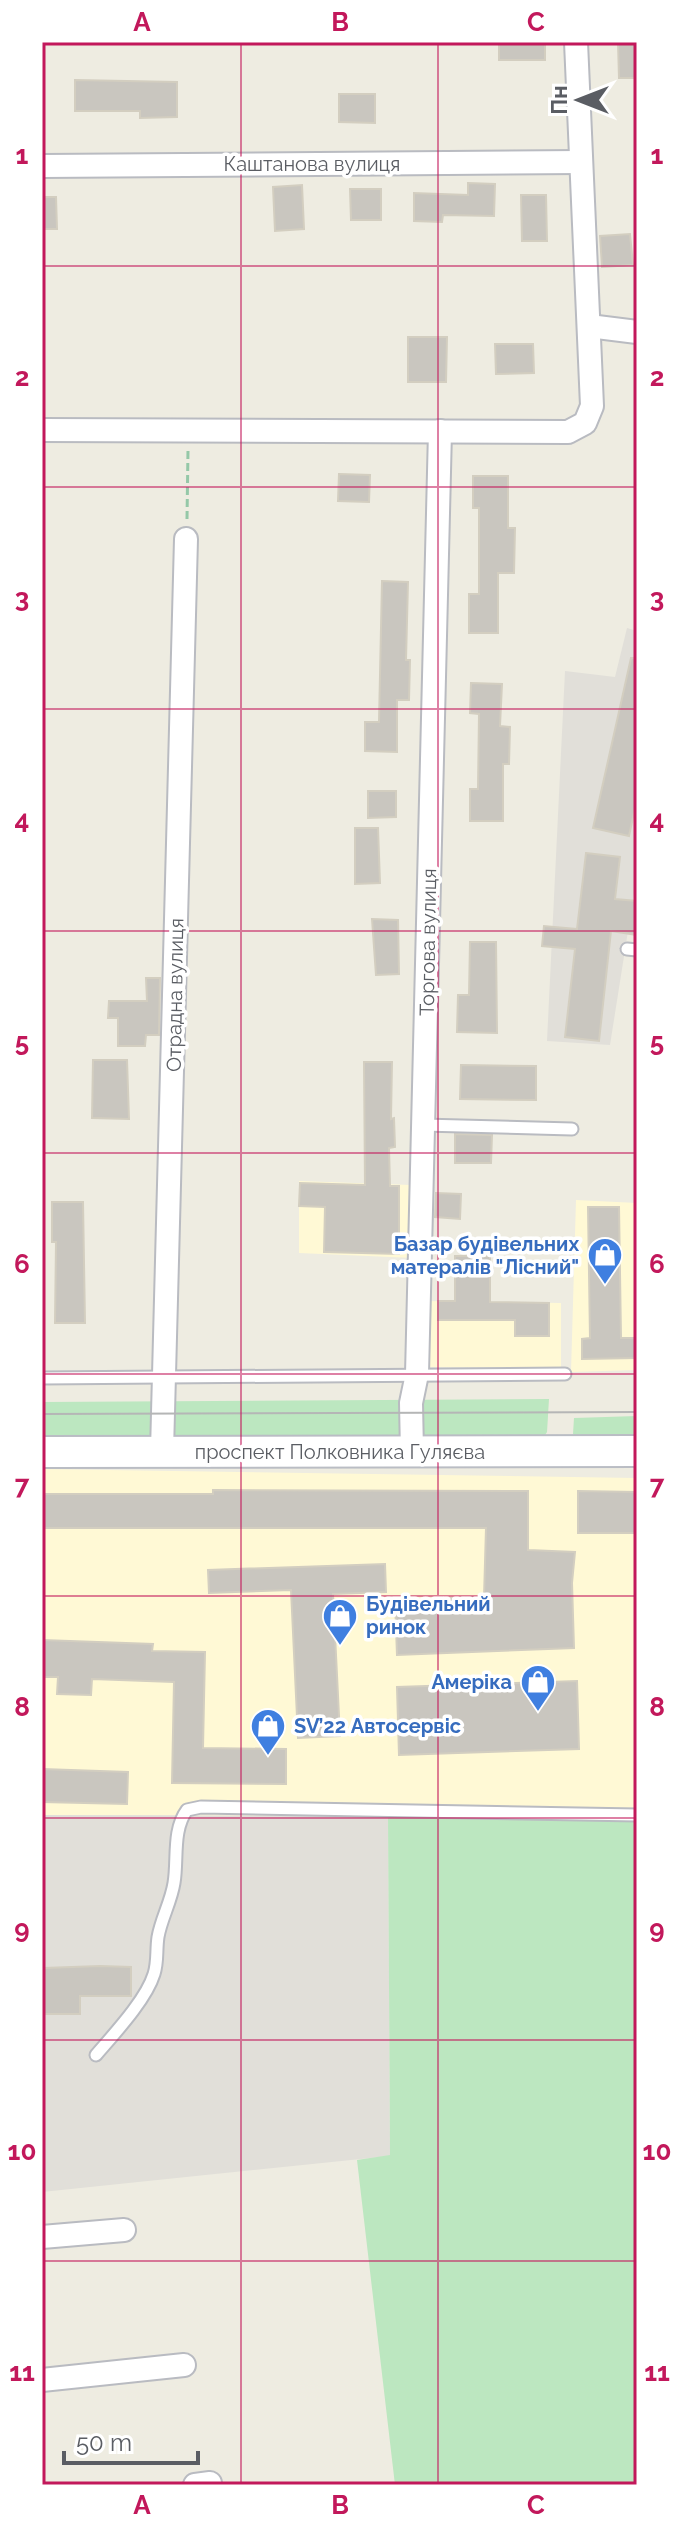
<svg xmlns="http://www.w3.org/2000/svg" width="679" height="2527" viewBox="0 0 679 2527" font-family="Raleway,sans-serif">
<rect width="100%" height="100%" fill="#eeece1"/>
<g fill="#fff9d5">
<path d="M299,1181L411,1185L413,1258L299,1253Z"/>
<path d="M576,1200L637,1203V1370L571,1372Z"/>
<path d="M425,1301L561,1303V1368L422,1367Z"/>
<path d="M42,1469L637,1478V1818L42,1815Z"/>
</g>
<g fill="#e1dfd9">
<path d="M627,628L637,631V874L610,1045L547,1041L565,671L615,677Z"/>
<path d="M42,1815L388,1816L390,2156L42,2192Z"/>
</g>
<g fill="#bce7c0">
<path d="M549,1399L547,1432L542,1440L42,1445V1402Z"/>
<path d="M637,1416V1436L579,1439L573,1434L574,1418Z"/>
<path d="M388,1816L637,1818V2485H395L357,2160L390,2155Z"/>
</g>
<g fill="#c9c6bf" stroke="#d3cec0" stroke-width="2">
<rect x="499" y="42" width="46" height="18"/>
<path d="M618,42H637V78H619Z"/>
<path d="M75,80L177,82V117L140,118V111H75Z"/>
<path d="M339,94H375V123L339,122Z"/>
<path d="M468,183L495,184L494,216L443,215L442,222L414,221V193L468,195Z"/>
<path d="M302,185L304,229L275,231L273,187Z"/>
<path d="M350,189H381V220H351Z"/>
<path d="M521,195H546L547,241H522Z"/>
<path d="M42,197H56L57,229H42Z"/>
<path d="M630,234L633,265L602,267L600,236Z"/>
<path d="M408,337H447L446,382H408Z"/>
<path d="M495,344H533L534,373L496,374Z"/>
<path d="M339,474L370,475L369,502L338,501Z"/>
<path d="M473,476H508V528H515L514,573H498V633H469V594H479V508H473Z"/>
<path d="M382,581L408,582L406,660H410L409,700H397V752L365,751V722H379Z"/>
<path d="M631,658H637V799L629,836L593,828Z"/>
<path d="M471,683L502,684L500,726L510,727L509,764H503V821H470V789H478L479,714L470,713Z"/>
<path d="M368,791H396V817L368,818Z"/>
<path d="M355,828H378L380,883L355,884Z"/>
<path d="M586,853L620,857L615,899L637,901V935L611,931L599,1041L565,1037L575,949L542,946L544,926L577,929Z"/>
<path d="M372,919L398,920L399,974L376,975Z"/>
<path d="M470,942H496L497,1033L457,1032L458,995H469Z"/>
<path d="M146,978H160L159,1035H146L145,1046H118V1018H108L109,1001H147Z"/>
<path d="M93,1060H127L129,1119L92,1118Z"/>
<path d="M364,1062H392L391,1119L394,1118L395,1147L389,1148L390,1186H399V1254L324,1252L325,1207L299,1206L300,1183L365,1185Z"/>
<path d="M461,1065L536,1066V1100L460,1099Z"/>
<path d="M455,1134L492,1135L491,1163H455Z"/>
<path d="M436,1193L461,1194L460,1219L435,1217Z"/>
<path d="M52,1202H83L85,1323H55L56,1242H52Z"/>
<path d="M588,1207H619L621,1338H637V1358L582,1359V1339L590,1338Z"/>
<path d="M455,1256H490V1302L549,1303V1336H515V1320H438V1301H455Z"/>
<path d="M213,1490L528,1491V1550L575,1552L572,1583L574,1648L397,1655L395,1600L484,1597L486,1528H42V1494H213Z"/>
<path d="M578,1491L637,1492V1533H578Z"/>
<path d="M385,1564L386,1592L333,1594L340,1736L298,1738L291,1590L209,1593L208,1570Z"/>
<path d="M42,1640L153,1644L152,1651L205,1652L203,1748L286,1749V1784L172,1783L174,1682L92,1679L91,1695L57,1694L58,1677H42Z"/>
<path d="M577,1681L579,1749L399,1755L397,1687Z"/>
<path d="M42,1769L128,1772L127,1804L42,1802Z"/>
<path d="M100,1966L131,1967V1996H80V2014H43L44,1968Z"/>
</g>
<g fill="none" stroke-linecap="round" stroke-linejoin="round">
<defs>
<g id="service">
<path d="M627,949L637,950"/>
<path d="M423,1125L572,1129"/>
<path d="M42,1378L565,1374"/>
<path d="M96,2055C114,2034 146,2000 154,1974C158,1962 156,1950 158,1937C161,1919 171,1902 174,1883C178,1860 172,1830 187,1810L201,1807L637,1815"/>
</g>
<g id="minor">
<path d="M42,166L581,162"/>
<path d="M589,326L637,332"/>
<path d="M42,430L568,432L585,423L592,406L576,42"/>
<path d="M162,1451L186,539"/>
<path d="M412,1452L411,1403L417,1374L440,431"/>
<path d="M42,2237L124,2230"/>
<path d="M42,2380L184,2365"/>
<path d="M195,2485L210,2483"/>
</g>
<path id="secondary" d="M42,1452L637,1451"/>
</defs>
<use href="#service" stroke="#b9bbc1" stroke-width="15"/>
<use href="#minor" stroke="#b9bbc1" stroke-width="26"/>
<use href="#secondary" stroke="#babdc4" stroke-width="34"/>
<path stroke="#95c8a8" stroke-width="3" stroke-dasharray="8 4" stroke-linecap="butt" d="M187,519L188,450"/>
<use href="#service" stroke="#fff" stroke-width="11"/>
<use href="#minor" stroke="#fff" stroke-width="22"/>
<use href="#secondary" stroke="#fff" stroke-width="30"/>
<path stroke="#b5b6b6" stroke-width="2" d="M42,1414L637,1412"/>
</g>
<path fill="none" stroke="#c2185b" stroke-width="2" stroke-opacity="0.55" d="M241,42V2485M438,42V2485M42,266H637M42,487H637M42,709H637M42,931H637M42,1153H637M42,1374H637M42,1596H637M42,1818H637M42,2040H637M42,2261H637"/>
<defs>
<symbol id="shop-pin" viewBox="-11 -11 22 30"><path d="M0 17L-7.5 6A9.5 9.5 0 1 1 7.5 6Z" fill="#3f7fe0" stroke="#fff"/><path d="M-5-2.5h2.3a2.7 3.5 0 0 1 5.4 0H5L5.5 6h-11ZM-1.5-2.5h3a1.5 2.3 0 0 0-3 0Z" fill="#fff"/></symbol>
</defs>
<g fill-rule="evenodd">
<use href="#shop-pin" x="585" y="1235" width="40" height="54"/>
<use href="#shop-pin" x="320" y="1596" width="40" height="54"/>
<use href="#shop-pin" x="518" y="1662" width="40" height="54"/>
<use href="#shop-pin" x="248" y="1706" width="40" height="54"/>
</g>
<g text-anchor="middle" dominant-baseline="central" stroke-width="7" stroke-linejoin="round" paint-order="stroke">
<g font-size="20" fill="#5a5d63" stroke="#fff">
<text x="312" y="164">Каштанова вулиця</text>
<text transform="translate(428 942) rotate(-89)">Торгова вулиця</text>
<text transform="translate(175 995) rotate(-89)">Отрадна вулиця</text>
<text x="340" y="1452">проспект Полковника Гуляєва</text>
</g>
<g font-size="20" font-weight="bold" fill="#366cbe" stroke="#fff" text-anchor="end">
<text x="579" y="1244">Базар будівельних<tspan x="579" dy="23">матералів "Лісний"</tspan></text>
<text x="366" y="1604" text-anchor="start">Будівельний<tspan x="366" dy="23">ринок</tspan></text>
<text x="512" y="1682">Амеріка</text>
<text x="294" y="1726" text-anchor="start">SV’22 Автосервіс</text>
</g>
</g>
<rect width="679" height="2527" fill="none" stroke="#ffffff" stroke-width="88"/>
<g transform="translate(579 100) rotate(270)" stroke="#ffffff" stroke-width="6" paint-order="stroke">
<path d="M0-6L14 30L0 20L-14 30Z" fill="#5a5d63"/>
<text y="-12" font-size="22" font-weight="bold" text-anchor="middle" fill="#5a5d63">Пн</text>
</g>
<path d="M64 2451v12h134v-12" fill="none" stroke="#5a5d63" stroke-width="4"/>
<text x="76" y="2451" font-size="24" fill="#5a5d63" stroke="#ffffff" stroke-width="6" paint-order="stroke">50 m</text>
<rect x="44" y="44" width="591" height="2439" fill="none" stroke="#c2185b" stroke-width="3"/>
<g font-size="26" text-anchor="middle" font-weight="bold" fill="#c2185b">
<text x="142" y="31">A</text>
<text x="340" y="31">B</text>
<text x="536" y="31">C</text>
<text x="22" y="164">1</text>
<text x="657" y="164">1</text>
<text x="22" y="386">2</text>
<text x="657" y="386">2</text>
<text x="22" y="607">3</text>
<text x="657" y="607">3</text>
<text x="22" y="829">4</text>
<text x="657" y="829">4</text>
<text x="22" y="1051">5</text>
<text x="657" y="1051">5</text>
<text x="22" y="1273">6</text>
<text x="657" y="1273">6</text>
<text x="22" y="1494">7</text>
<text x="657" y="1494">7</text>
<text x="22" y="1716">8</text>
<text x="657" y="1716">8</text>
<text x="22" y="1938">9</text>
<text x="657" y="1938">9</text>
<text x="22" y="2160">10</text>
<text x="657" y="2160">10</text>
<text x="22" y="2381">11</text>
<text x="657" y="2381">11</text>
<text x="142" y="2514">A</text>
<text x="340" y="2514">B</text>
<text x="536" y="2514">C</text>
</g>
</svg>
